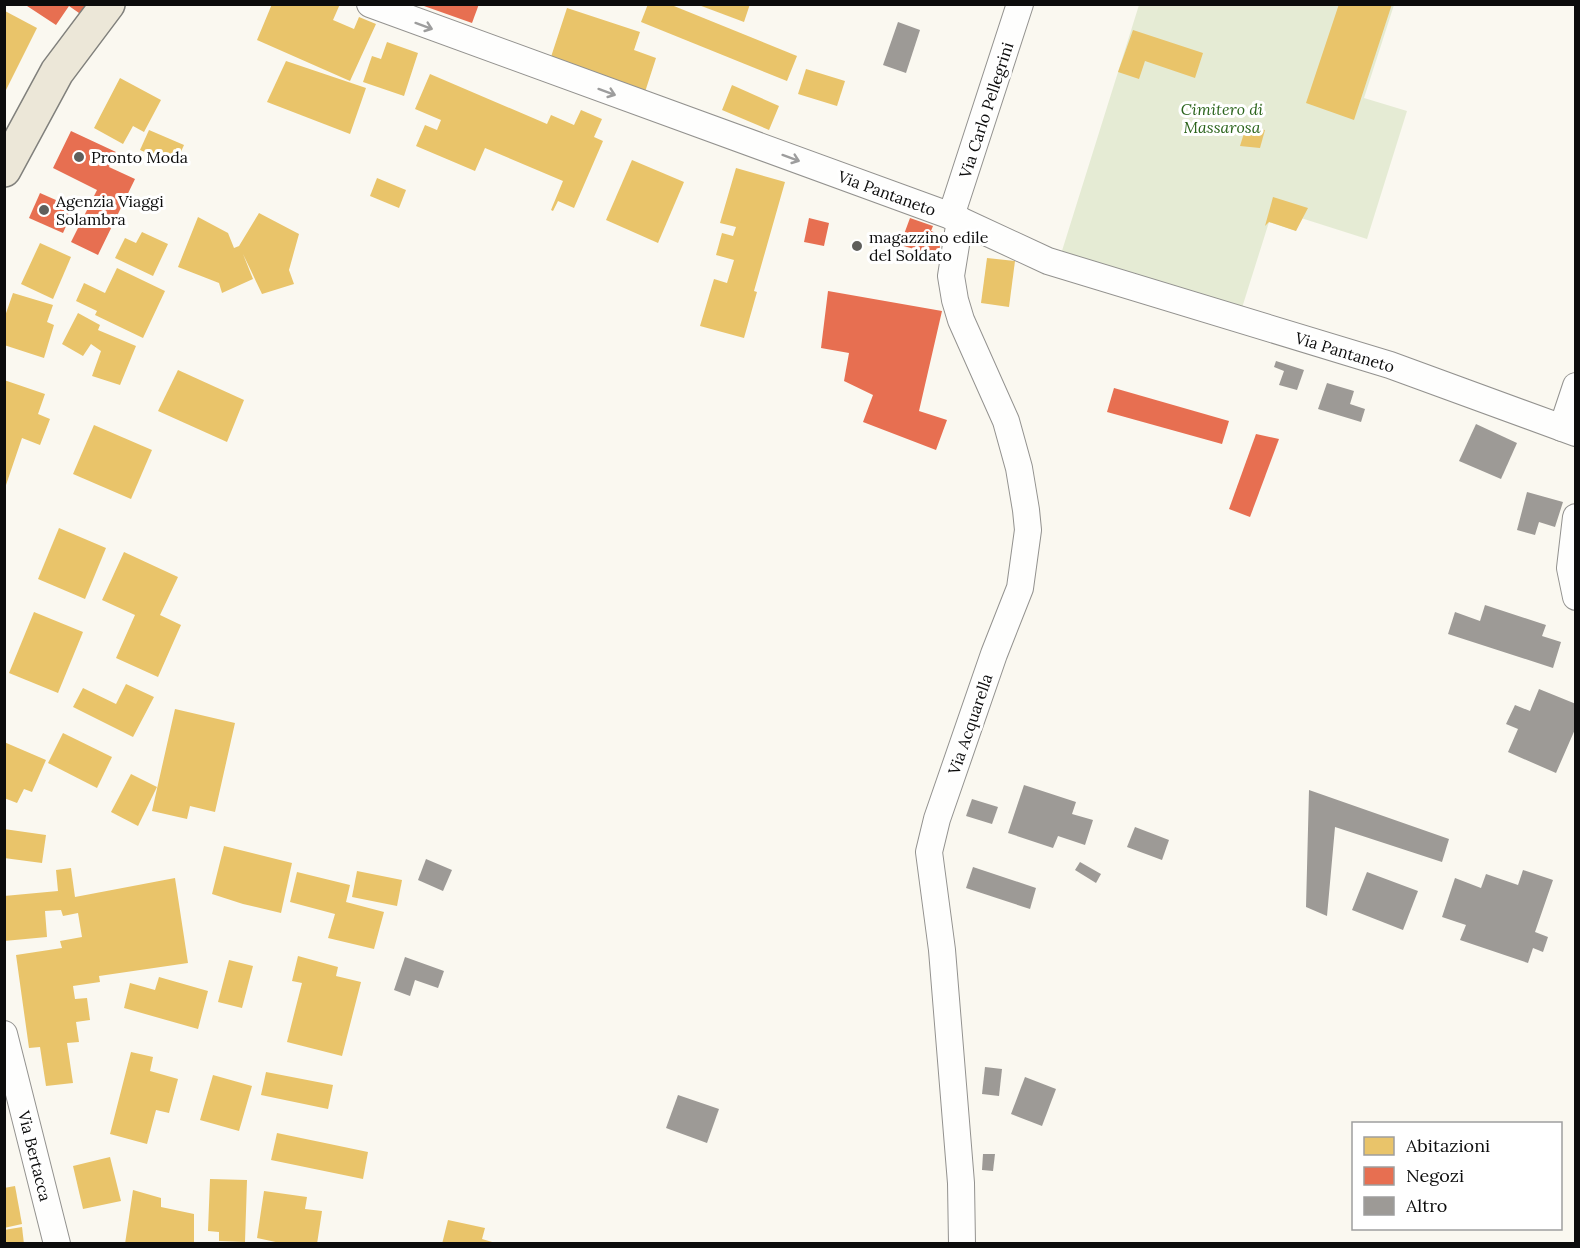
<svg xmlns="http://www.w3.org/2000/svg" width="1580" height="1248" viewBox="0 0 1580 1248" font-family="Lora,serif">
<rect width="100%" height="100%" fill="#faf8f0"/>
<path fill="#e5ebd4" d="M1139,5H1394L1364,98L1407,111L1367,239L1301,218L1296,231L1269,222L1241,311L1061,254Z"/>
<g fill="#e9c46a">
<path d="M272,4H340L333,20L354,29L359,17L376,24L350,81L257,40Z"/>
<path d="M648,4H669L797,56L787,81L641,22Z"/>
<path d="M696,4H750L744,22Z"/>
<path d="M1339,4H1392L1354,120L1306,103Z"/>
<path d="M567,8L640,32L634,50L656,58L645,92L550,60Z"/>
<path d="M5,11L37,28L5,92Z"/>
<path d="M1133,30L1203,53L1195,78L1145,61L1139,79L1118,72Z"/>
<path d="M387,42L418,53L404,96L363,82L372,56L381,59Z"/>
<path d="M286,61L366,88L350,134L267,102Z"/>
<path d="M806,69L845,81L837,106L798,94Z"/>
<path d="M430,74L547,124L551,115L574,125L581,110L602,119L594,137L603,141L574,208L558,201L553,211L551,210L563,181L485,148L475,171L416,146L425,125L437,130L441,120L415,109Z"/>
<path d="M120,78L161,100L144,132L133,126L123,144L94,128Z"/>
<path d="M732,85L779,106L769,130L722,110Z"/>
<path d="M1246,127L1265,130L1260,148L1240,146Z"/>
<path d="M149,130L184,145L175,165L140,150Z"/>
<path d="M632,160L684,182L658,243L606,220Z"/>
<path d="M736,168L785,182L754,291L757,292L744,338L700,326L714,279L727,283L734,260L716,255L722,233L733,236L736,227L720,223Z"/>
<path d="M377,178L406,190L399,208L370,196Z"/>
<path d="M1273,197L1308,208L1296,231L1269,222L1265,226Z"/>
<path d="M259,213L299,234L289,270L294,284L262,294L243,254L253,279L222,293L219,283L178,267L198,217L228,233L234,248L239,246Z"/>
<path d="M142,232L168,244L153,276L115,258L125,238L136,243Z"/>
<path d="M40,243L71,257L53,299L21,284Z"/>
<path d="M987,258L1015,261L1009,307L981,303Z"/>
<path d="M117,268L165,291L143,338L95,315L97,311L76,301L84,283L105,293Z"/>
<path d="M13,293L53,305L47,322L54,325L44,358L4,345V319Z"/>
<path d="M78,313L100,325L98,330L136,346L120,385L92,376L101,351L91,344L83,356L62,344Z"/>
<path d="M178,370L244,400L227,442L158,411Z"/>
<path d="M4,380L45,394L38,414L50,419L40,445L22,438L5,488Z"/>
<path d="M94,425L152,450L131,499L73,474Z"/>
<path d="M59,528L106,548L85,599L38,579Z"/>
<path d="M124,552L178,577L160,615L181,625L158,677L116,658L135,615L102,600Z"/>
<path d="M34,612L83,632L58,693L9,673Z"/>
<path d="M126,684L154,697L133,737L73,707L83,688L116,704Z"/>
<path d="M175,709L235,723L215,812L190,806L187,819L152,811Z"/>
<path d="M63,733L112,757L97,788L48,763Z"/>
<path d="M4,742L46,760L32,792L24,789L17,803L4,798Z"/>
<path d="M131,774L157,787L138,826L111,812Z"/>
<path d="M4,829L46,835L42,863L4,858Z"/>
<path d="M224,846L292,863L281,913L243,904L212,894Z"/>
<path d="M71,868L75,897L175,878L188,963L99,976L100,982L73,986L75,999L87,998L90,1020L76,1022L79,1042L67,1043L73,1083L46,1086L40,1047L29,1048L16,955L62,948L60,941L82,937L78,913L63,916L61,910L45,911L47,937L4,941V896L58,891L56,870Z"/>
<path d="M357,871L402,880L397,906L352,897Z"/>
<path d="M297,872L350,885L346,902L384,912L374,949L328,938L335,914L290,902Z"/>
<path d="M298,956L338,967L336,976L361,982L342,1056L287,1042L302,983L292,981Z"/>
<path d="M229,960L253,966L242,1008L218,1002Z"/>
<path d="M159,977L208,991L198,1029L124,1008L130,983L155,990Z"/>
<path d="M131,1052L153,1057L150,1071L178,1079L169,1113L156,1110L147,1144L110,1134Z"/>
<path d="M266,1072L333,1085L328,1109L261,1095Z"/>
<path d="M213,1075L252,1086L239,1131L200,1120Z"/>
<path d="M277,1133L368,1152L363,1179L271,1160Z"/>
<path d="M110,1157L121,1201L83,1209L73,1166Z"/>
<path d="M210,1179L247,1180L245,1242L219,1241V1232L208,1231Z"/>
<path d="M15,1186L22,1224L4,1228V1188Z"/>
<path d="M133,1190L161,1198V1207L194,1214V1244H125Z"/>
<path d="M264,1191L307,1197L305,1209L322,1211L317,1244H285L257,1238Z"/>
<path d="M448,1220L485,1228L482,1239L499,1244H442Z"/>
<path d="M22,1227L24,1244H4V1230Z"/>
</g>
<g fill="#e76f51">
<path d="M24,4H99L89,20L69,6L56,25Z"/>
<path d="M424,4H479L472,23L424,6Z"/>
<path d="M71,131L116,152L109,167L135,179L98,255L71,242L97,190L53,168Z"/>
<path d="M40,193L74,208L63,233L29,218Z"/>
<path d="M809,218L829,223L824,246L804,242Z"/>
<path d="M910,218L933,226L931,231L941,235L939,256L900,245Z"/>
<path d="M828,291L942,311L919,411L947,420L936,450L863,422L873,395L844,381L849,353L821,348Z"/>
<path d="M1114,388L1229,421L1222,444L1107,412Z"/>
<path d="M1256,434L1279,439L1250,517L1229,509Z"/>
</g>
<g fill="#9d9a96">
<path d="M898,22L920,30L906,73L883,65Z"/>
<path d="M1276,361L1304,370L1297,390L1279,385L1284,371L1274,367Z"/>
<path d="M1327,383L1354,391L1350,404L1365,409L1361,422L1318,409Z"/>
<path d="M1476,424L1517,443L1501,479L1459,461Z"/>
<path d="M1527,492L1563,502L1555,527L1539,522L1535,535L1517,530Z"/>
<path d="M1485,605L1546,625L1542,636L1561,642L1553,668L1448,634L1455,612L1480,621Z"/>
<path d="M1539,689L1576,704V727L1556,773L1508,752L1518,729L1506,724L1515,705L1530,711Z"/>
<path d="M1024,785L1076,802L1072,814L1093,820L1085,845L1058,836L1053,848L1008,833Z"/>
<path d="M1309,790L1449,839L1442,862L1335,827L1327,916L1306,907Z"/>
<path d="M972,799L998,807L992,824L966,816Z"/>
<path d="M1135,827L1169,840L1162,860L1127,847Z"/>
<path d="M426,859L452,870L443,891L418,880Z"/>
<path d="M1080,862L1101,874L1096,883L1075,870Z"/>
<path d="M973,867L1036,888L1030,909L966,888Z"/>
<path d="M1523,870L1553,880L1535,932L1548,937L1543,952L1533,948L1528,963L1460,940L1466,925L1442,917L1455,878L1481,888L1486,874L1518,885Z"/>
<path d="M1367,872L1418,891L1403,930L1352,910Z"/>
<path d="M405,957L444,971L438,988L415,980L410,996L394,990Z"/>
<path d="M985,1067L1002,1069L999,1096L982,1094Z"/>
<path d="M1025,1077L1056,1089L1042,1126L1011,1114Z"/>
<path d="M678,1095L719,1109L707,1143L666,1128Z"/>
<path d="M983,1154H995L993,1171L982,1170Z"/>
</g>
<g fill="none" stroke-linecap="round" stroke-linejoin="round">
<defs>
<g id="minor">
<path d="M370,4L951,216L1048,261L1390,365L1576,433"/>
<path d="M951,216L1020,4"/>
<path d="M960,220L951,276L955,300L961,320L1006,421L1019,468L1026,510L1028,530L1020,588L994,654L937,819L929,852L942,950L961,1183L962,1244"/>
<path d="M1562,428L1576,386"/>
<path d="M1576,517L1570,568L1576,597"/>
<path d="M4,1034L57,1244"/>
</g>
<path id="primary" d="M4,170L57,72L108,4"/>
</defs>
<use href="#minor" stroke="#93928f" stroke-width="28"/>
<use href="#primary" stroke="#80807c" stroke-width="36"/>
<use href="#minor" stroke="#fefefd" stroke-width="26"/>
<use href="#primary" stroke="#ece7d8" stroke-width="33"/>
</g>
<defs><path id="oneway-shaft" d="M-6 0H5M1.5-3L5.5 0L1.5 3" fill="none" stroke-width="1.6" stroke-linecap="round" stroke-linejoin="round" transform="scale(1.5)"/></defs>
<g stroke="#9d9d9d">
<use href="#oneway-shaft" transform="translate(424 26) rotate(20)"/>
<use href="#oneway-shaft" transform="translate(607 92) rotate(20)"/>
<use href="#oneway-shaft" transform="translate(791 158) rotate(20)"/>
</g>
<g fill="#5f5f5c" stroke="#fff" stroke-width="2">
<circle cx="79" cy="157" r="6"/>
<circle cx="44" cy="210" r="6"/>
<circle cx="857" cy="246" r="6"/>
</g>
<g text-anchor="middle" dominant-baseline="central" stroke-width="6" stroke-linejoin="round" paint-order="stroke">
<g font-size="16" font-style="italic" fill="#2b641c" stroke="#fff">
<text x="1222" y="109">Cimitero di<tspan x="1222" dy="18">Massarosa</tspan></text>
</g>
<g font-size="16" fill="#0c0c0c" stroke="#fff">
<text transform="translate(986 110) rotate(-72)">Via Carlo Pellegrini</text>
<text transform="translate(887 193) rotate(20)">Via Pantaneto</text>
<text transform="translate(1345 352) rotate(17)">Via Pantaneto</text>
<text transform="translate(970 724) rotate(-71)">Via Acquarella</text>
<text transform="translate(35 1156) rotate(76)">Via Bertacca</text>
</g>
<g font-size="16" fill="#0c0c0c" stroke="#fff" text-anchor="start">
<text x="91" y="157">Pronto Moda</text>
<text x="56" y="201">Agenzia Viaggi<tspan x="56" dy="18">Solambra</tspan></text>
<text x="869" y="237">magazzino edile<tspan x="869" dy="18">del Soldato</tspan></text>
</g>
</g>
<rect width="1580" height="1248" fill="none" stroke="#0c0c0c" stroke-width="12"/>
<rect x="1352" y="1122" width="210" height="108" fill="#ffffff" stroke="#9e9e9e" stroke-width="1.5"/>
<rect x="1364" y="1137" width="30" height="18" fill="#e9c46a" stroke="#9e9e9e" stroke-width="1.5"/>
<text x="1406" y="1152" font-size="18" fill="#0c0c0c">Abitazioni</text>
<rect x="1364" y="1167" width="30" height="18" fill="#e76f51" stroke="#9e9e9e" stroke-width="1.5"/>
<text x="1406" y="1182" font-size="18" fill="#0c0c0c">Negozi</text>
<rect x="1364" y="1197" width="30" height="18" fill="#9d9a96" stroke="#9e9e9e" stroke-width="1.5"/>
<text x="1406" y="1212" font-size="18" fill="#0c0c0c">Altro</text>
</svg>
